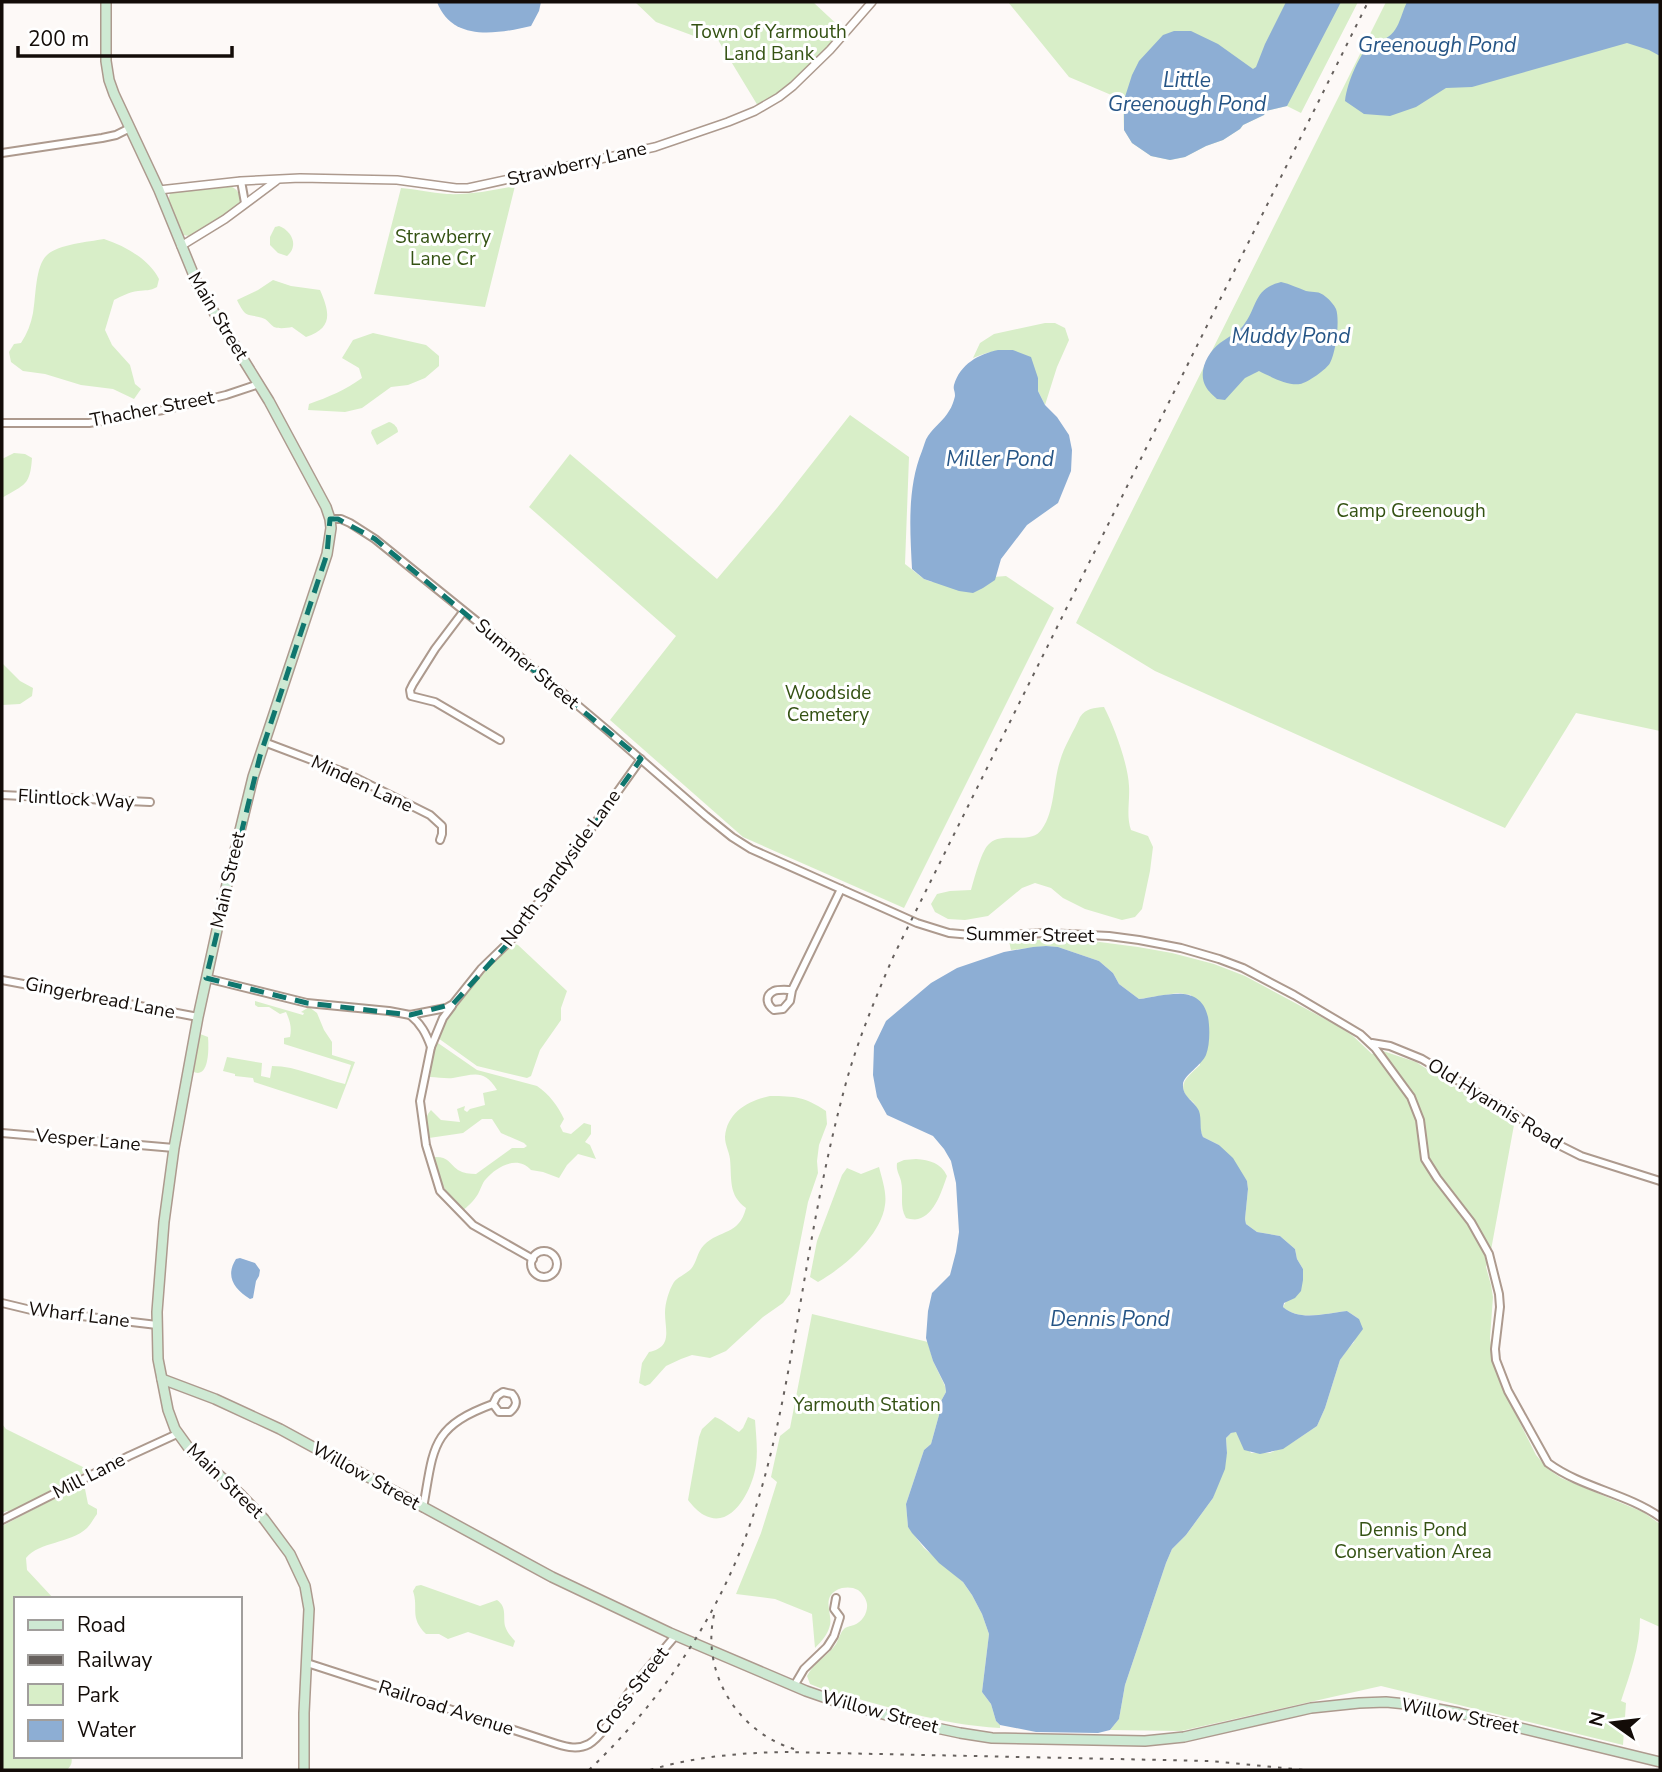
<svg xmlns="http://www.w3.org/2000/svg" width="1662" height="1772" viewBox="0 0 1662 1772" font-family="'Nunito Sans',sans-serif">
<rect width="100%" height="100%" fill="#fdf9f7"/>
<g fill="#d8eec8">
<path d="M635,2H813L843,30C817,59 791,87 758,106L715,35L694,36L656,22Z"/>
<path d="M1008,2H1358L1301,113L1287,106L1266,111L1264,115L1243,125L1240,129L1223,140L1206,146L1185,157L1170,160L1151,156L1132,143L1124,130L1123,100L1069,77Z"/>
<path d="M1386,2H1660V731L1576,713L1505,828L1155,671L1076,623Z"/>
<path d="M227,185C238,188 242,195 239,205L190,236L182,235L168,201L170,193Z"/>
<path d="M515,186L485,307L374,294L401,188C416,189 431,193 447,194C470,195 493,190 515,186Z"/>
<path d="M279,226C292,231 299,246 287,256L278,253L270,245V237L275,227Z"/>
<path d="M104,239C125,246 149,259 159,279L157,287C150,291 146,290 138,291C129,292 122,296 114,300L105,330L112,345L130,365L135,384L141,389L134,399L113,389L81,385L45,374L23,371L11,362L9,352L14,344L21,343C27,334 31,324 33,313C36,297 35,266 47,255C59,244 88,242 104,239Z"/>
<path d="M273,280L291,286L320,290C330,313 333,328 306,337L292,327C287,328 279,329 274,327C271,325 268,321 265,319C248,312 247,321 237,300L258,290Z"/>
<path d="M1045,323H1055L1065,328L1069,340L1057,367L1045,405L1038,391V378L1013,350C998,350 987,352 973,358L980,343L994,334Z"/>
<path d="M373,333L426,345L439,356V366L425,378L408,385L391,387L362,408L345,412L308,410L309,404C329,397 345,390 362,378L359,368L342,358L353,340Z"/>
<path d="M850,415L909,457L905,564L924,579L932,582L1006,576L1054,608L904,908L743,837L610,720L676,636L529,507L570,454L717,579L777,508Z"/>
<path d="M389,422C394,423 398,428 398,432L377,445L371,433L372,430Z"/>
<path d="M14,453L25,454L32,458C30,486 25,484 2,498V459Z"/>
<path d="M2,663L20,681L33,688L32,696L20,704L2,705Z"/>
<path d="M1104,707C1114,726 1128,764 1129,786C1130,801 1126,816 1131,830L1148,836L1153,847L1150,871L1142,909L1135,917L1122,920L1085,909L1063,898L1051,888L1035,883L1022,888L988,916L965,920L948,919L935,912L931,904L937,894L950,891L971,890C974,880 981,852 988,845C1001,829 1030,847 1042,829C1055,811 1053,782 1060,761C1064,746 1074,731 1080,717C1086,708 1094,708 1104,707Z"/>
<path d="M1053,939L1092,941L1138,947L1172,953L1214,964L1245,976L1338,1026L1353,1036L1372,1054L1383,1051L1416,1062L1514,1125L1491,1250L1486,1267L1491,1285L1493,1297L1490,1338L1493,1360L1500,1383L1536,1455L1548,1469L1561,1478L1643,1512L1660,1524V1627L1640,1618C1640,1647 1630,1674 1621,1701L1626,1703L1623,1745L1381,1686L1181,1731L1110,1730L1119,1719L1125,1685L1166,1563L1172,1549L1186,1535L1213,1498L1227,1453L1226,1438L1231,1433L1236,1431L1251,1453H1270L1293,1442L1317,1426L1325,1408L1340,1360L1347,1350L1354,1342L1359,1319L1347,1311C1326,1313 1300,1322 1283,1307L1303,1269L1297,1259L1295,1249L1280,1236L1257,1232L1246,1224L1245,1219L1248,1189L1247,1181L1219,1145L1203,1137C1198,1127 1201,1115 1195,1105C1194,1102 1189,1099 1187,1097C1176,1083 1191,1074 1200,1065L1191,995L1178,993L1139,999L1119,984L1113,973L1099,961L1058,947L1046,946L1011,950L1009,941Z"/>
<path d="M511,943L518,945L567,991L561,1008V1020L540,1050L531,1076L527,1078L477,1066L438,1038C446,1007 489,967 511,943Z"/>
<path d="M255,1001L303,1015L304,1013L301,1012L309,1007L317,1013L324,1030L332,1042V1055L355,1062L337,1109L254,1082L253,1078L235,1076V1074L223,1071L227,1057L262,1063L261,1076L270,1078L272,1066C297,1066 322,1079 345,1084L351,1065L284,1044V1038L290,1037C292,1028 290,1021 286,1012L280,1014L269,1007H258L255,1005Z"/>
<path d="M200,1034L208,1037C209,1049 209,1081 192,1071L198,1036Z"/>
<path d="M438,1043L477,1070L537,1086C549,1094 558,1106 564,1119L560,1126L563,1132L571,1134L584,1123L591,1125V1134L585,1142L590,1145L596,1159L578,1154L567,1165L559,1178L543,1172L531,1170C518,1155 497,1166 486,1179C482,1183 481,1189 478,1194C474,1201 467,1207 462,1211C448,1196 436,1178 433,1157C448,1156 448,1162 458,1170C463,1173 470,1174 476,1174L512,1148H524L527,1146L524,1143L501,1133L492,1119H482L463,1133L429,1138C425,1129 423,1118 431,1110L441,1120L460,1122L457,1109L465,1106L464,1110L467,1112L470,1109L485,1105L483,1093L497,1090C484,1068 473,1075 453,1078C446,1079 438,1077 430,1077L434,1047Z"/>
<path d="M770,1096C795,1096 805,1097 826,1111L827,1124L819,1145L817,1161L818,1173L808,1202L790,1294L783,1303L763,1317L726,1351L710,1358L692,1355L681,1359L666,1366L650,1384L645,1386L639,1383L642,1363L649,1352C673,1347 665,1330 665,1313C665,1303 669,1290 674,1282C678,1277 686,1274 691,1269C697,1262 697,1252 704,1245C720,1229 739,1236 746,1208C728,1195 732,1179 730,1159C729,1151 725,1145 725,1137C727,1112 748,1101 770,1096Z"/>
<path d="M916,1159C930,1160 941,1163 947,1176C942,1190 935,1215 918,1219C915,1220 909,1219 906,1218C899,1206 904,1194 901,1181C899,1173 896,1171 897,1163L904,1160Z"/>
<path d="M879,1167C882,1179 887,1193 885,1205C881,1236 843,1268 818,1282L810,1277L817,1241L842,1175L847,1168L861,1174Z"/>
<path d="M812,1314L928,1342L933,1361L945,1386L946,1392L940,1403L939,1415L931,1444L924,1450L906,1504L908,1527L924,1548L963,1582L972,1595L982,1614L989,1634L982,1692L991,1704L996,1721L1000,1725V1728C940,1725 883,1705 825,1690L810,1684L807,1676C813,1663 828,1656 836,1644C839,1639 840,1633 844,1629C847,1626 849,1627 854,1625C862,1622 868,1613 867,1604C866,1598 862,1593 858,1590C853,1587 847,1587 842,1588C819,1595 833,1613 830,1625C828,1634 822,1641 815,1648L812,1614L775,1599L736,1594L761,1533L777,1482L771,1477L780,1436L790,1428Z"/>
<path d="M715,1417C725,1421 730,1427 739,1432L743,1428L748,1417L755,1420C756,1435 758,1450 756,1465C753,1487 733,1531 704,1515C698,1512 692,1505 688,1500L699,1437L702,1429Z"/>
<path d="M2,1424L6,1429L89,1470L13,1513L7,1511L2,1513Z"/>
<path d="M73,1487L85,1489L88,1504L97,1509V1514C94,1518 91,1524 87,1528C70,1544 40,1541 26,1558L27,1570L54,1599H16V1756H71C73,1762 71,1766 67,1770H2V1526L44,1504Z"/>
<path d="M421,1585L480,1606L497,1600C507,1607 503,1615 505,1626C507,1632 511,1637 515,1641L513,1647L468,1632L448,1639L439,1634H426C409,1617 419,1609 413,1591L416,1586Z"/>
</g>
<g fill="#8daed4">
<path d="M437,2H541L539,11L531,26C497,34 452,42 437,2Z"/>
<path d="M1286,2H1341L1287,106L1266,111L1264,115L1243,125L1240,129L1223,140L1206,146L1185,157L1170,160L1151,156L1132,143L1124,130V100L1132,75L1139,61L1163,35L1174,31H1191L1218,44L1253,69L1256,67L1265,44Z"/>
<path d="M1407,2H1660V56L1649,50L1627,43L1472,87L1446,88L1416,107L1390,116L1364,114L1345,101C1347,82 1360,53 1373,40C1398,42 1399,18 1407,2Z"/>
<path d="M1281,282C1290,284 1298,288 1306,291C1315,293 1318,290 1326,297C1330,300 1334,305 1336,309C1340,320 1336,352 1330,363C1327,369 1307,383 1300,384C1288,386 1269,376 1259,371L1245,378L1225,400L1217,399C1214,396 1208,391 1206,387C1197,372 1208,352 1220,343C1228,337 1236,334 1243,326C1258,307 1253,289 1281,282Z"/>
<path d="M998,350H1013L1031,357L1038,378V391L1045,405L1057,417L1069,435L1072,450L1071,471L1058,503L1027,525L1001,559L995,580L983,588L973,593L959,591L924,579L912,569C910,529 907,488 922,451C924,446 925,440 928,436C934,427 944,420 949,411C952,407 954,400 955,396C955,390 953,390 954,385C960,364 979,354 998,350Z"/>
<path d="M1046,946L1058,947L1099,961L1113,973L1119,984L1139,999C1165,996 1200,982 1208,1017C1210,1028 1210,1045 1206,1055C1202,1065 1184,1075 1183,1084C1182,1097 1195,1101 1199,1111C1202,1120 1199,1129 1203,1137L1219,1145L1233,1158L1247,1181L1248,1189L1245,1219L1246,1224L1257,1232L1280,1236L1295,1249L1297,1259L1303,1269V1280L1301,1291L1295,1298L1284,1303L1283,1307C1300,1322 1326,1313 1347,1311L1359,1319L1363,1329L1340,1360L1325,1408L1317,1426L1283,1449L1260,1454L1244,1450L1236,1432L1231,1433L1226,1438L1227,1453L1225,1469L1213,1498L1186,1535L1172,1549L1166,1563L1125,1685L1119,1719L1110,1730L1098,1733L1036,1732L1000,1725L996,1721L991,1704L982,1692L989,1634L982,1614L972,1595L963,1582L939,1563L912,1533L908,1527L906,1504L924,1450L931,1444L939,1415L940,1403L946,1392L945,1385L933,1361L926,1338L928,1311L932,1293L950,1275L956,1252L959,1232L956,1183L951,1161L944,1149L933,1136L887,1115L877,1097L873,1075L874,1046L886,1021L931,983L957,968L1004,952L1033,947Z"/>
<path d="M240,1258L255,1263L260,1270L259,1276L256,1281L253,1298L250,1299C234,1289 225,1276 236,1259Z"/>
</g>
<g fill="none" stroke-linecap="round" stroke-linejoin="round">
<defs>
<g id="minor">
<path d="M2,153L102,138L116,135L130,128"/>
<path d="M241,181L245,203"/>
<path d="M2,423H89L108,420L168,409L226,395L259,384"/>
<path d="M330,519H341L350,523L375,539L500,640L607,730L706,816L732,837L751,849L917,923L949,933L983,936L1046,933L1109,936L1139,940L1181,948L1219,959L1243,968L1294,995L1360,1034L1375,1048L1411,1097L1420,1120L1425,1159L1437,1178L1471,1222L1489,1254L1499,1294L1500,1307L1495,1349L1496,1360L1508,1391L1548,1463C1582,1488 1626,1493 1660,1517"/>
<path d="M463,612L435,649L413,684L410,690L411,696L435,702L500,740"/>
<path d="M264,742L346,773L430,815L442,826V834L440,840"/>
<path d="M2,795L150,802"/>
<path d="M206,978L307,1003L389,1011L410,1015L446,1008L453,1004L481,969L513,938L641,759"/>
<path d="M2,980L198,1017"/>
<path d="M792,990L790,1001L783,1009L774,1010C767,1005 764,996 774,991C779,989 787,990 792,990L841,889"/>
<path d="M452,1006L443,1018L431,1047L420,1101L426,1145L440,1191L473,1225L533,1259"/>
<path d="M410,1015C421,1024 426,1033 431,1047"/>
<path d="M1372,1043L1390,1046L1422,1059L1517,1116L1555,1143L1581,1156L1660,1181"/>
<path d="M2,1133L174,1148"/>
<circle cx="544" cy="1264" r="13"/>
<path d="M2,1303L31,1310L157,1325"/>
<path d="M423,1508C434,1448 430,1427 493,1404L499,1412H510C517,1406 518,1401 512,1394L503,1392L497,1396L493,1404"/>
<path d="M2,1520L129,1456L177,1434"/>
<path d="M307,1663L557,1744C567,1747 578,1750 589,1744C603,1736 620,1705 630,1691C644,1672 660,1654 676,1635"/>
<path d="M794,1686L804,1669L827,1647L834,1636L840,1617L834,1609L836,1598"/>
</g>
<g id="tertiary">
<path d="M159,190L241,181L300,178L397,180L456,188H468L655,147L728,122L755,111L779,97L793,86L830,50L872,2"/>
<path d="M181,246L225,219L276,181"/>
</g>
<g id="secondary">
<path d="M106,2V61L109,80L114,94L159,190L199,288L269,401L326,507L330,519L331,528L327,554L253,777L227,884L198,1017L174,1148L164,1222L157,1312L158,1359L168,1410L175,1429L188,1447L240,1494L264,1519L290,1554L305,1586L309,1609L304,1713V1770"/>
<path d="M162,1379L215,1399L280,1429L552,1577L670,1633L806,1691L835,1701L927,1726L960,1733L992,1738L1145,1741L1184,1737L1311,1708L1359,1703L1386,1702L1416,1705L1459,1713L1660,1762"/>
</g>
</defs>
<use href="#minor" stroke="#ad9a8e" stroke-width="10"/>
<use href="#tertiary" stroke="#ad9a8e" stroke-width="10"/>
<use href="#secondary" stroke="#ad9a8e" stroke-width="12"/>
<use href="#minor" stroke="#fff" stroke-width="6"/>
<use href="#tertiary" stroke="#fff" stroke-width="7"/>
<use href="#secondary" stroke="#cee9d3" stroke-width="9"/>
<g stroke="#66605d" stroke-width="2" stroke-dasharray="3.5 7" stroke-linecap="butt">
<path d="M714,1615C701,1672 737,1732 794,1749"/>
<path d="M589,1770C653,1709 705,1636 739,1554C769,1480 783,1401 797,1323C810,1247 823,1169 843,1094C855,1047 874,1001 894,955L1368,2"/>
<path d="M650,1770C693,1757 738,1753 783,1752L1210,1761L1305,1770"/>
</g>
</g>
<path fill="none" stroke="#0f766e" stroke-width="5" stroke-dasharray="14 9" stroke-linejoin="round" d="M330,519H338L375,539L641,759L513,938L453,1004L410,1015L307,1003L206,978L260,756L327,554Z"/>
<g text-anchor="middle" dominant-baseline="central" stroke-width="6" stroke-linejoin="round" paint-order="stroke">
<g font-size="19" fill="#345213" stroke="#fff">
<text x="769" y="32">Town of Yarmouth<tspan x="769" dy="22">Land Bank</tspan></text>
<text x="443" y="237">Strawberry<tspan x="443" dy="22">Lane Cr</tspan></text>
<text x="1411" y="511">Camp Greenough</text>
<text x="828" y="693">Woodside<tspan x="828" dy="22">Cemetery</tspan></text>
<text x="867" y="1405">Yarmouth Station</text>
<text x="1413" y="1530">Dennis Pond<tspan x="1413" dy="22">Conservation Area</tspan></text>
</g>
<g font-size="19" fill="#130c08" stroke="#fff">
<text transform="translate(577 164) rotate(-13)">Strawberry Lane</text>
<text transform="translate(218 316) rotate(59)">Main Street</text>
<text transform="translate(152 409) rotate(-11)">Thacher Street</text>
<text transform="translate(527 664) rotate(40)">Summer Street</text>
<text transform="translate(362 784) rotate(25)">Minden Lane</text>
<text transform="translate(76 799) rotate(3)">Flintlock Way</text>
<text transform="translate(561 868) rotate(-54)">North Sandyside Lane</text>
<text transform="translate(228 880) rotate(-77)">Main Street</text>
<text transform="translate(1030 935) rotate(1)">Summer Street</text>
<text transform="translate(100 998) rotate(11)">Gingerbread Lane</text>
<text transform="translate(1495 1104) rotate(32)">Old Hyannis Road</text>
<text transform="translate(88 1140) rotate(5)">Vesper Lane</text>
<text transform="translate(79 1315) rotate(7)">Wharf Lane</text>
<text transform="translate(89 1476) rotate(-27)">Mill Lane</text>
<text transform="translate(366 1476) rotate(29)">Willow Street</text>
<text transform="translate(225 1481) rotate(44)">Main Street</text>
<text transform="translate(632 1691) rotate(-52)">Cross Street</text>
<text transform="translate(446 1708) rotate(18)">Railroad Avenue</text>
<text transform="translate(880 1712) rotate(15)">Willow Street</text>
<text transform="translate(1460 1716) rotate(11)">Willow Street</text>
</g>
<g font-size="21" font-style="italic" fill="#265586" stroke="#fff">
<text x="1437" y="45">Greenough Pond</text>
<text x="1187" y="80">Little<tspan x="1187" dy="24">Greenough Pond</tspan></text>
<text x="1291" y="336">Muddy Pond</text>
<text x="1000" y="459">Miller Pond</text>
<text x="1110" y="1319">Dennis Pond</text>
</g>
</g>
<rect width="1662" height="1772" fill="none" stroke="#130c08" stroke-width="7"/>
<rect x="14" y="1597" width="228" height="161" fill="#ffffff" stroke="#a19e9c" stroke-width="2"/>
<rect x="28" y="1620" width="35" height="10" fill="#cee9d3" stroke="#a19e9c" stroke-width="2"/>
<text x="77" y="1632" font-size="21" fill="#130c08">Road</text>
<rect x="28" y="1655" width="35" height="10" fill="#66605d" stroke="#a19e9c" stroke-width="2"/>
<text x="77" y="1667" font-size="21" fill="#130c08">Railway</text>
<rect x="28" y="1684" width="35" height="21" fill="#d8eec8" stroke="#a19e9c" stroke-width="2"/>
<text x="77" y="1702" font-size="21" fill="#130c08">Park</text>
<rect x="28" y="1720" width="35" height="21" fill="#8daed4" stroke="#a19e9c" stroke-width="2"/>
<text x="77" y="1737" font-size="21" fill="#130c08">Water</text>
<g transform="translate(1613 1723) rotate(284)" stroke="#ffffff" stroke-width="5" paint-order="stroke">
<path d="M0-5L12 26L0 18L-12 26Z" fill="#130c08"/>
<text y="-10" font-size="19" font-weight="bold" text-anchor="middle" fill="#130c08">N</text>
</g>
<path d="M18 46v10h214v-10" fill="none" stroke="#130c08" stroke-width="3.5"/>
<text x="28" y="46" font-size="21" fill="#130c08" stroke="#ffffff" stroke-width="5" paint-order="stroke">200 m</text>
</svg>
